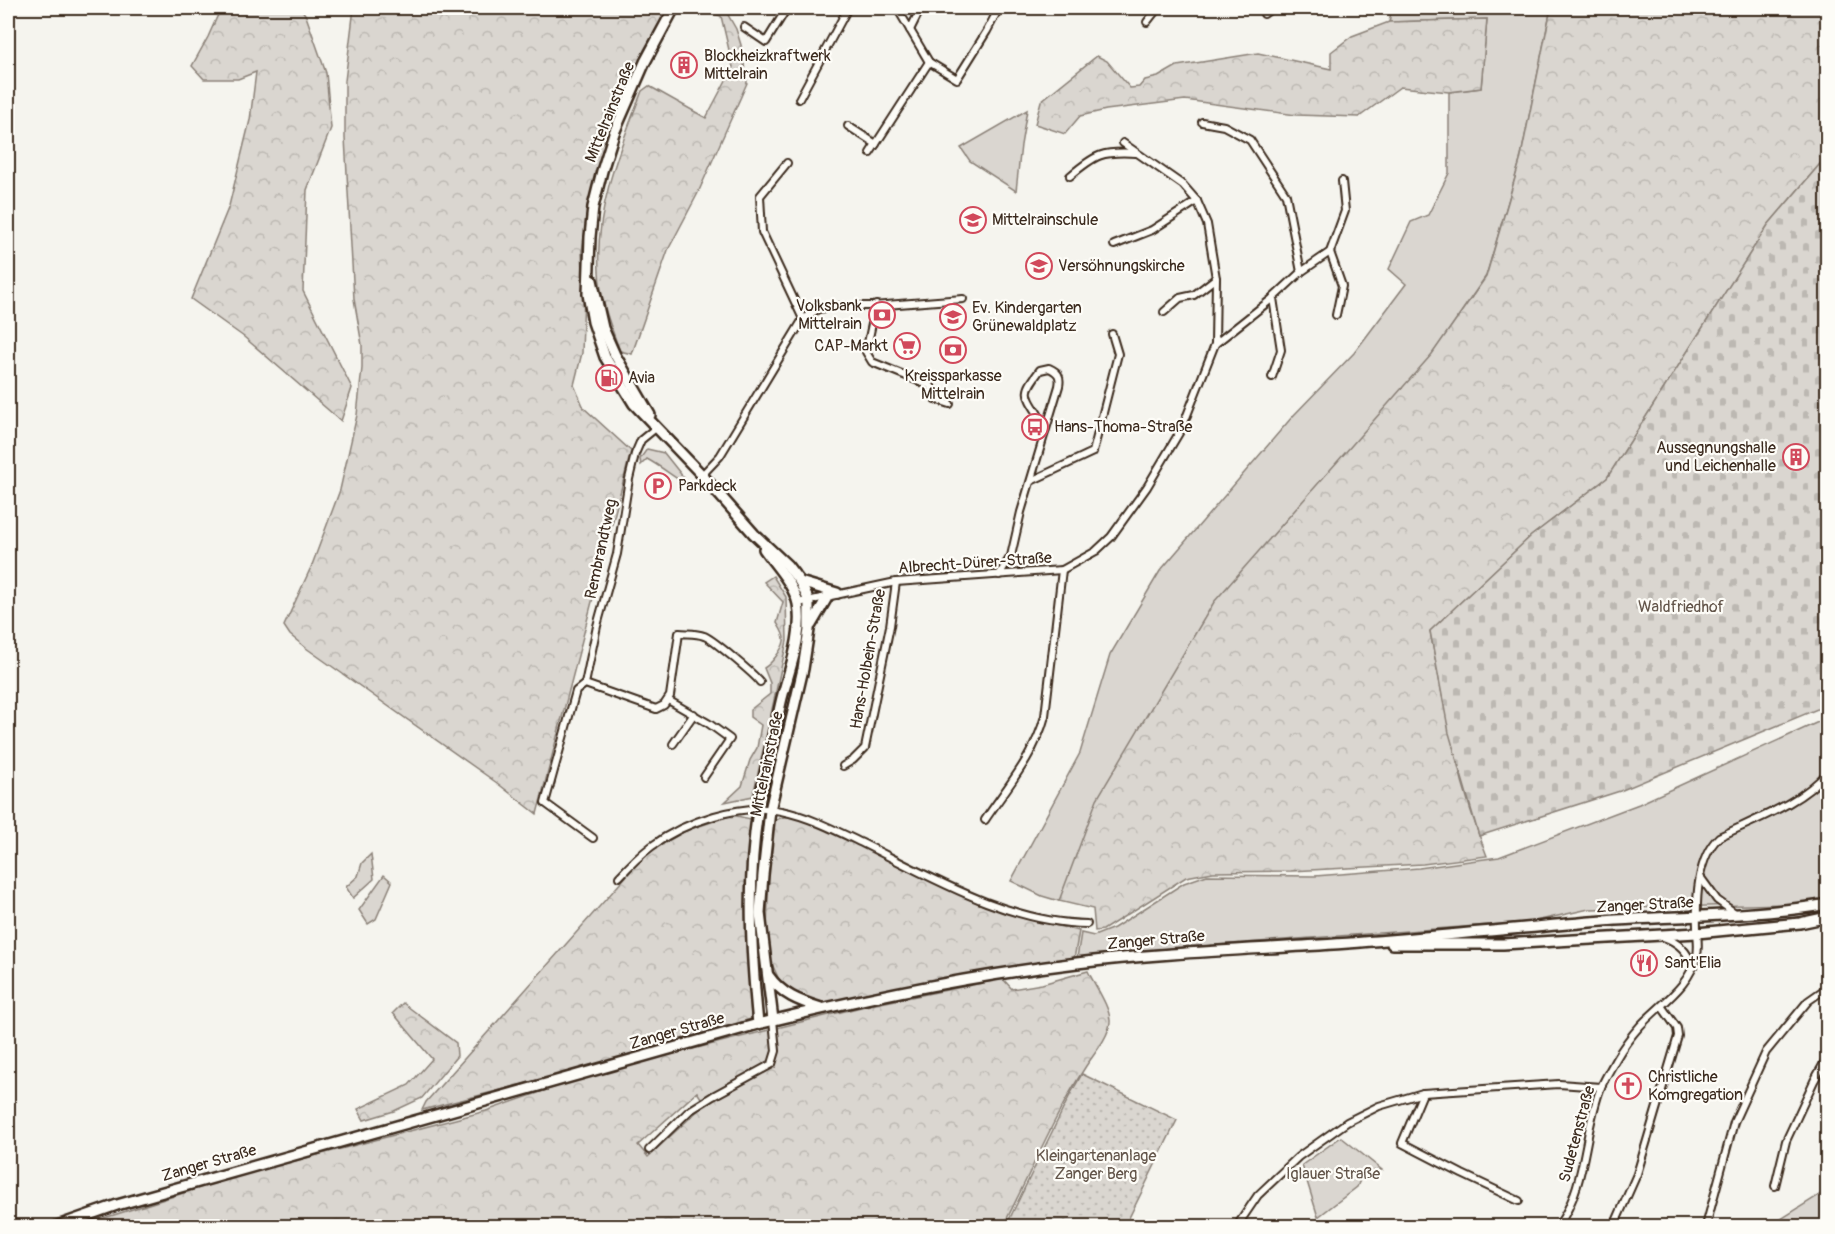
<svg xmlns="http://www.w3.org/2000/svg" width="1835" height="1234" viewBox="0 0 1835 1234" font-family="Pangolin,sans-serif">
<defs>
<pattern id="forest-crowns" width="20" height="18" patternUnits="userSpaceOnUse" patternTransform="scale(1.5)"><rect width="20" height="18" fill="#dad6d0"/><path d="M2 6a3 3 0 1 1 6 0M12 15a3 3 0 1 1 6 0" fill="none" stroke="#bcb8b2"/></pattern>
<pattern id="cemetery-stones" width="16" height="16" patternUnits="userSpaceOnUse" patternTransform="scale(1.5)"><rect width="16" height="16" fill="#dad6d0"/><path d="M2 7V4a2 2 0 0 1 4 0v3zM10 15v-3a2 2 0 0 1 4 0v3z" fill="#bcb8b2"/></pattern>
<pattern id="garden-dots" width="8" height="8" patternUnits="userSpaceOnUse" patternTransform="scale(1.5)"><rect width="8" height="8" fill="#dad6d0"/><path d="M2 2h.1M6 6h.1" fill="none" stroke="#bcb8b2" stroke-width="1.8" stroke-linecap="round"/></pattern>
</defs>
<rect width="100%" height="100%" fill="#f5f4ee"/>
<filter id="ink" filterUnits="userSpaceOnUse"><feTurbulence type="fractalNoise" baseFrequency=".0167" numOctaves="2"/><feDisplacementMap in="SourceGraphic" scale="12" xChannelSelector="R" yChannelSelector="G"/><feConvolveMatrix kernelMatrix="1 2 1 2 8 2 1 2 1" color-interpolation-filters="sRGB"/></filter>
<g filter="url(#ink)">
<g fill="#dad6d0" stroke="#8a8077" stroke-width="1.5">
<path d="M1392,8H1551L1520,161L1486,276L1065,889L1059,901L1042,896L1011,881L1080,753L1110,655L1160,571L1293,416L1354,353L1406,284L1389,269L1411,222L1428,215L1449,173V92L1481,88L1487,19L1389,22Z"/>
<path d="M1027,110L1021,145L1016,191L970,161L961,148Z"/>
<path d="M647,449L664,453L684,478V483C671,475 660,466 647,459L641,465L640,459Z"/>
<path d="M1827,718V899L1787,904L1589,909L1531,922L1134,951L1077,958L1081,933L1094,936L1114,928L1184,883L1207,875L1315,876L1419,868L1499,857L1639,804Z"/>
<path d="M371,854L374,879L353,898L346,887L358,876L362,863Z"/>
<path d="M384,875L392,882L376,919L368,924L359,910Z"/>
<path d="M1341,1137L1382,1170L1374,1171L1360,1180L1357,1187L1318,1217L1302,1165Z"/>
<path d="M1827,1190V1226H1770Z"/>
</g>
<g fill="url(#forest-crowns)" stroke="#8a8077" stroke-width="1.5" fill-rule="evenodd">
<path d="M221,8H301L306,16L326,73L331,128L307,190L303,291L352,388L341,421L244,337L191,299L229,206L250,120L256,72L238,79H204L192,66L208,37Z"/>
<path d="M354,8H668L644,50L602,152L588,206L582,252L584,293L582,353L574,385L584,408L631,451L537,814L497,783L306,648L290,635L284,626L312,565L340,490L357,415L362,368V345L354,299L345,138V81Z"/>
<path d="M691,8H724L736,29L741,45L747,83L698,193L668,250L632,354L620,351C610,325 600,299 599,271C595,208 620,148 642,91L649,86L706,118L733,67L721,16Z"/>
<path d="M1551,8H1827V157L1820,164L1768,225L1607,478L1531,536L1430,631C1444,707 1458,784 1487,856L1423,864L1291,871L1213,872L1186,877L1103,930L1095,931L1093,909L1059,901L1097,799L1214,602L1432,354L1486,277L1520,161Z"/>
<path d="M1487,19L1481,88L1449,92L1400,87L1359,117L1296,115L1185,100L1106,110L1080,116L1065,134L1035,124L1041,101L1097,56L1107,61L1130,88L1139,87L1145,80L1158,77L1177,66L1258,53L1331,69V52L1352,36L1389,22Z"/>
<path d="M773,576L786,597L787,641L753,796L725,802L742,786L750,760L757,748L761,725L750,717V710L770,694V683L764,668C771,664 783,649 784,641C785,635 780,628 777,623L783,602L764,582Z"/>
<path d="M732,815L751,819L747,908L751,1019L575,1071L422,1110L426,1102L646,854L685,831Z"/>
<path d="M792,816C864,839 929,879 999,908C1025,918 1052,925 1079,931L1074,959L983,971L896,990L825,1003L810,1002L782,986L771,962L767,933L770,827C776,818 781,817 792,816Z"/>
<path d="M1088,971C1094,984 1111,1008 1110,1022C1109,1037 1094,1054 1086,1066C1053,1117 1031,1173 1003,1226H79L234,1177L486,1111L593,1074L865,1006L1003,979L1012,989L1042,984ZM697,1092L705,1104L648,1157L638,1145Z"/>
<path d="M403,1003L456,1043L457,1056L422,1098L394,1111L364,1120L358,1109L409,1085L432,1059L393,1013Z"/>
</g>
<path fill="url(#cemetery-stones)" stroke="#8a8077" stroke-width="1.5" d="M1827,157V705L1620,791L1479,836L1449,733L1430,631L1531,536L1607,478L1768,225L1820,164Z"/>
<path fill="url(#garden-dots)" stroke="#8a8077" stroke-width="1.5" d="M1082,1074L1177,1120L1125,1226H1006L1070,1095Z"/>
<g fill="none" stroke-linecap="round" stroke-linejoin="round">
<defs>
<g id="street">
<path d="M897,8L929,62L957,79L987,31L999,8"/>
<path d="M1264,14L1272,8"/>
<path d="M1147,22L1158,8"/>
<path d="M744,27L766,42L787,8"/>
<path d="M910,30L921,8"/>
<path d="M799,99L848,8"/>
<path d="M1202,122L1224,126L1250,140L1286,195L1301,272"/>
<path d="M848,126L876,144"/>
<path d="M870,153L929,62"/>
<path d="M1070,176C1096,154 1102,151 1136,153"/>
<path d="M1114,245L1152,230L1197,201"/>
<path d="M1330,252L1342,286L1336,315"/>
<path d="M876,305L866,352L872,362L931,386L935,399L950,404"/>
<path d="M1164,312L1180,298L1194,295L1216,278"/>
<path d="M803,319L818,309L839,306H873L963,299"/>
<path d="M1215,344L1273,298L1301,272L1330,252L1345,211L1342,181"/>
<path d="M1272,377L1281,350L1273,298"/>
<path d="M657,427L641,440L635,454L629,479L617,554L597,626L585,684L656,709L664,705L670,696L679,633C687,634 696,633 704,636C710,637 755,675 760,682"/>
<path d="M702,475L720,456L803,319L762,232L760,196L787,163"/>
<path d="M1031,481L1093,452L1118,354L1112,334"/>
<path d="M999,575L1011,556L1021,512L1059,386C1061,376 1058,372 1049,368L1040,370C1024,392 1024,392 1038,414C1041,419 1043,427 1045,433"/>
<path d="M798,603L896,582L1062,570L1096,551L1111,537L1147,487L1182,428L1215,344L1216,278L1207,224L1197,201L1183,185L1123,143"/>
<path d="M585,684L576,691L545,803L593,838"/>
<path d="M668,700L708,723L730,739L704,777"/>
<path d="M673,744L694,714"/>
<path d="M843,766L853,760L865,748L890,626L896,582"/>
<path d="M985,820C1007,787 1035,755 1045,716L1062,570"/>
<path d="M619,877C630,865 640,855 652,846C684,822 742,802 781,811C811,817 839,832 866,845C934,879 1010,923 1087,924"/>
<path d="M1701,878L1717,900L1735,913"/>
<path d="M1663,937C1678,942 1688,951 1692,966"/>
<path d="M1423,1093L1402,1143L1462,1174L1519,1201"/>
<path d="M649,1150L689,1111L713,1096L772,1064L776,1051L773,1020"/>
<path d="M1775,1186L1786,1141L1814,1081L1828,1056"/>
<path d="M1237,1226L1258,1195L1298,1157L1347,1122L1379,1106L1423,1093L1559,1084L1601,1087"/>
<path d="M1558,1226C1587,1185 1583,1133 1601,1087C1605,1078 1611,1068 1616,1059C1623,1047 1631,1036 1640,1026C1660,1004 1690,987 1697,955C1699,947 1697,937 1697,928C1696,899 1697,858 1719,837C1756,819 1800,804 1828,772"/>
<path d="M1614,1226L1637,1174L1678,1036L1677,1028L1662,1007"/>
<path d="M1706,1226L1734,1122L1766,1052L1808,1001L1828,987"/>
</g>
<g id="secondary">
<path d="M674,8L645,62L614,133L602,171L593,207L590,237L588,294L593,322L605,357L634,404L702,475L754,534L787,565L800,582L809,601V630L803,669L770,810L763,875L760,913L773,1020"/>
<path d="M592,280L603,328L615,355L650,415"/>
<path d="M800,582L837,593"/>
<path d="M811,625L828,596"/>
<path d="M1392,944H1503L1697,933L1800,923L1828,917"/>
<path d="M768,975C782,995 799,1001 821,1008"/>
<path d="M758,1024C751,952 747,882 758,810C764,774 773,738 781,702C788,672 804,636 798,604C794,584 775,565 764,549"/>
<path d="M57,1226L117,1205L758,1024C863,998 969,976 1077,963C1158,953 1239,950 1320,945C1410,939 1500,930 1590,922C1669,915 1749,918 1828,904"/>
</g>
</defs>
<use href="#street" stroke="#3b2a1e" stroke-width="10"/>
<use href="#secondary" stroke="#3b2a1e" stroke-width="14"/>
<use href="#street" stroke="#fdfcf7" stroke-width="6"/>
<use href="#secondary" stroke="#fdfcf7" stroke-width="9"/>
</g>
</g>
<defs>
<symbol id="building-ring" viewBox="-11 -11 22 22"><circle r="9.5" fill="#fdfcf7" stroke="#d1495b" stroke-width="1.5"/><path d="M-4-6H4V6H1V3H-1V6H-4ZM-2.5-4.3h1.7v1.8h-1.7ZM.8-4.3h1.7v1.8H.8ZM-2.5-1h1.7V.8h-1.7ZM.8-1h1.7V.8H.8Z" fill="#d1495b"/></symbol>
<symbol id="school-ring" viewBox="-11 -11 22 22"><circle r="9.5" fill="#fdfcf7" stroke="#d1495b" stroke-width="1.5"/><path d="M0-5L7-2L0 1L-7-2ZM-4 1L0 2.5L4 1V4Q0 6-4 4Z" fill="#d1495b"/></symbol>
<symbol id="bank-ring" viewBox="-11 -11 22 22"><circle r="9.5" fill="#fdfcf7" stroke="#d1495b" stroke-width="1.5"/><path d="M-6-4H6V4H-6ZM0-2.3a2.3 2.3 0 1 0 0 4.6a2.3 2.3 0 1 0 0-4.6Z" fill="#d1495b"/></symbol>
<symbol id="supermarket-ring" viewBox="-11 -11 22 22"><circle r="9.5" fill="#fdfcf7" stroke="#d1495b" stroke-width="1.5"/><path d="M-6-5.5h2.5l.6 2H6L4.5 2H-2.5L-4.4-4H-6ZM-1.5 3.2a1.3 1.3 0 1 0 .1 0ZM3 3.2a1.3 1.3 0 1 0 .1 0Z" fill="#d1495b"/></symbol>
<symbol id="fuel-ring" viewBox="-11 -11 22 22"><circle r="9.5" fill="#fdfcf7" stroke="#d1495b" stroke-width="1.5"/><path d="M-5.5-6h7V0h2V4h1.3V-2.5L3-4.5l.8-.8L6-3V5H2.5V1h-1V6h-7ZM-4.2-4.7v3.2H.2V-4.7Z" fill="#d1495b"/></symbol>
<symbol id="bus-ring" viewBox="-11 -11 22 22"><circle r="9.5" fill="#fdfcf7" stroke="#d1495b" stroke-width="1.5"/><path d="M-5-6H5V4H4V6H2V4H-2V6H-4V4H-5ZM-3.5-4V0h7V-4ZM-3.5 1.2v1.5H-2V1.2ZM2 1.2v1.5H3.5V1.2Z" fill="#d1495b"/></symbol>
<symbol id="parking-ring" viewBox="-11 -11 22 22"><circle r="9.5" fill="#fdfcf7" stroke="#d1495b" stroke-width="1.5"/><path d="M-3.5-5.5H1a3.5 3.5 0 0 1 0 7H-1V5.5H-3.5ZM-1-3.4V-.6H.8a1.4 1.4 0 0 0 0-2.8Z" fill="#d1495b"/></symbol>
<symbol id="restaurant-ring" viewBox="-11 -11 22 22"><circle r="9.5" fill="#fdfcf7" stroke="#d1495b" stroke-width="1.5"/><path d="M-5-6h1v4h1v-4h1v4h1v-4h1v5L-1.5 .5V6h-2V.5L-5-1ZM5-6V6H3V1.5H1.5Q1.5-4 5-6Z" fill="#d1495b"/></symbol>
<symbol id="church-ring" viewBox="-11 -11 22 22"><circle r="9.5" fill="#fdfcf7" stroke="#d1495b" stroke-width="1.5"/><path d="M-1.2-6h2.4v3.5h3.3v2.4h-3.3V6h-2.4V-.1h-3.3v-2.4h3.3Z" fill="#d1495b"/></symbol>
</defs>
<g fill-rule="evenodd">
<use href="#building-ring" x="669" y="50" width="30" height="30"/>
<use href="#school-ring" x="958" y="205" width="30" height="30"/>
<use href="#school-ring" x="1024" y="251" width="30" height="30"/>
<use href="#bank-ring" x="867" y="300" width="30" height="30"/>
<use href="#school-ring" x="938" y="302" width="30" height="30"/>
<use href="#supermarket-ring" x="892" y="331" width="30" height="30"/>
<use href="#bank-ring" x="938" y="335" width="30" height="30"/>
<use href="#fuel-ring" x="594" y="363" width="30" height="30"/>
<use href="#bus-ring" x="1020" y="412" width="30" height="30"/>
<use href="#building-ring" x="1781" y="442" width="30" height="30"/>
<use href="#parking-ring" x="643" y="471" width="30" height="30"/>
<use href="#restaurant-ring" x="1629" y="948" width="30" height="30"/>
<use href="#church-ring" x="1613" y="1071" width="30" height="30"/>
</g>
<g text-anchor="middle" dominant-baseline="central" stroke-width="4.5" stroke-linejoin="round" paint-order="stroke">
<g font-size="16" fill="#3b2a1e" stroke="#fdfcf7" text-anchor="start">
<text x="704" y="56">Blockheizkraftwerk<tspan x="704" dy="18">Mittelrain</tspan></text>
<text x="992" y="220">Mittelrainschule</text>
<text x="1058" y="266">Versöhnungskirche</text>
<text x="862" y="306" text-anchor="end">Volksbank<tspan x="862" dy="18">Mittelrain</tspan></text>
<text x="972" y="308">Ev. Kindergarten<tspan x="972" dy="18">Grünewaldplatz</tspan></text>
<text x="888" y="346" text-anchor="end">CAP-Markt</text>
<text x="953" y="376" text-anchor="middle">Kreissparkasse<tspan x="953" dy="18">Mittelrain</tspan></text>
<text x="628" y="378">Avia</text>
<text x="1054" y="427">Hans-Thoma-Straße</text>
<text x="1776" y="448" text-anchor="end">Aussegnungshalle<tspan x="1776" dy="18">und Leichenhalle</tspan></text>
<text x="678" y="486">Parkdeck</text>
<text x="1664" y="963">Sant'Elia</text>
<text x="1648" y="1077">Christliche<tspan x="1648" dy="18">Komgregation</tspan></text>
</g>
<g font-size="16" fill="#3b2a1e" stroke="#fdfcf7">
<text transform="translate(610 112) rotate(-68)">Mittelrainstraße</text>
<text transform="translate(601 549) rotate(-78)">Rembrandtweg</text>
<text transform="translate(975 563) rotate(-4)">Albrecht-Dürer-Straße</text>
<text transform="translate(868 659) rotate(-80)">Hans-Holbein-Straße</text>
<text transform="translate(767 764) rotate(-78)">Mittelrainstraße</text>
<text transform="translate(1645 905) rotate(-3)">Zanger Straße</text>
<text transform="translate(1156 940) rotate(-5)">Zanger Straße</text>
<text transform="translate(677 1031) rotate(-16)">Zanger Straße</text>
<text transform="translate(1577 1134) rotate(-75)">Sudetenstraße</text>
<text transform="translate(209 1163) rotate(-16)">Zanger Straße</text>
</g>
<g font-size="16" fill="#63554a" stroke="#fdfcf7">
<text x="1681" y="607">Waldfriedhof</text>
<text x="1096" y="1156">Kleingartenanlage<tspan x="1096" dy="18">Zanger Berg</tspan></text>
<text x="1333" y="1174">Iglauer Straße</text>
</g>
</g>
<rect width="1835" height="1234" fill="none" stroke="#fdfcf7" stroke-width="30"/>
<rect x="15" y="15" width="1805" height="1204" fill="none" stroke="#3b2a1e" stroke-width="2" filter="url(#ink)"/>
</svg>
